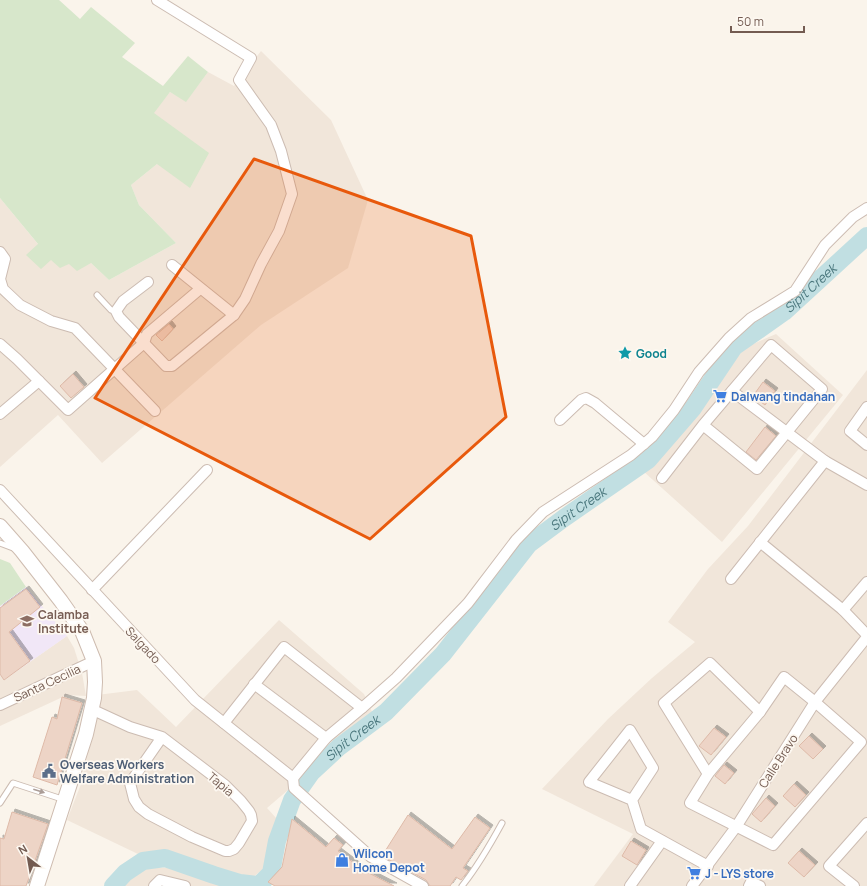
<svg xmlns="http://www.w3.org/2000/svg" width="867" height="886" viewBox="0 0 867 886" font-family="Manrope,sans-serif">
<defs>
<filter id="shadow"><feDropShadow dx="3" dy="-3" stdDeviation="0" flood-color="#0004"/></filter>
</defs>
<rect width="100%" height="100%" fill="#faf4eb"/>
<g fill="#f1e6da">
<path d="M261,51L331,120L368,200L348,268L261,325L102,463L58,415L0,467V198L51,260L69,264L91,263L109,280L176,243L139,205L131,185L157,164L153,113L170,92L186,101L208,72L234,86Z"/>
<path d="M776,334L843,395L722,542L643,471L702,400L737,351Z"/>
<path d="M867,370V886H594L633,834L542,789L608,719L652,678L695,642L668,622L708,569L748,526Z"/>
<path d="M279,620L364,694L373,714L330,748L295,784L267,808L277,819L267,866L253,877H235L157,852L138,854L67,820L81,784L90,743L97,695L137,690L176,727Z"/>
<path d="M67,636L74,648L82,673L86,696L67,695L0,726V674L4,680Z"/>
<path d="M146,867L171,868L249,886H119L130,875Z"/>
</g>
<path fill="#f1e7f7" d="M26,587L67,636L4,680L0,674V606Z"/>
<g fill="#d7e7cb">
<path d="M0,0H59L80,19L91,7L135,43L122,57L163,86L188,56L208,72L186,102L170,92L154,113L209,153L190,188L157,164L131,185L139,205L176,243L109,280L91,263L77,271L69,264L60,268L51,260L41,269L26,255L38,244L0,198Z"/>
<path d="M0,559L10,563L26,587L0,606Z"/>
</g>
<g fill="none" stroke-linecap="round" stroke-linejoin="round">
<path stroke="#c1dfe2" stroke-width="18" id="s1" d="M113,886L125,873L143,861L165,858L214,875L240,883L259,885L271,873L277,841L292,800L311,773L339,747L386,712L443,654L529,544L564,518L648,460L693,408L734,347L784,312L867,236"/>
</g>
<g fill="#edd4c6" stroke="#debaa8" filter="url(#shadow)">
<path d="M169,324L173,329L162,341L156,335Z"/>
<path d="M73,374L84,387L71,398L60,386Z"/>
<path d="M763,382L775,391L765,405L753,396Z"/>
<path d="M765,427L776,436L756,460L746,452Z"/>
<path d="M26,589L40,607L9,632L30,661L4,680L0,674V608Z"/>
<path d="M62,697L82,703L57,785L33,777L52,717L57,719Z"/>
<path d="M714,728L726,737L711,755L699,746Z"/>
<path d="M809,736L823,749L813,759L799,746Z"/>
<path d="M724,765L734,773L725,784L715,776Z"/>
<path d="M794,784L806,795L795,807L783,796Z"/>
<path d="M766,798L775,806L761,822L752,814Z"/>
<path d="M12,812L48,824L26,886H0V838L4,839Z"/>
<path d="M408,815L452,849L475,817L490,828L463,868L468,871L461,880L456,877L450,886H430L426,880L382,856Z"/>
<path d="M292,819L326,847L334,838L343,845L338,851L363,870L394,886H275L268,882L282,867Z"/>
<path d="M631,841L646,850L637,865L622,856Z"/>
<path d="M799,851L815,865L804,877L788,863Z"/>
</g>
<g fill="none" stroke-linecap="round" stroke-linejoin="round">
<defs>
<g id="lane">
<path d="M97,295L111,310L116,311"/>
<path d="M0,543L13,548"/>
<path d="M0,803L13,783L65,800"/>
<path d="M462,886C478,866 490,845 502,823"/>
</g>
<g id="street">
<path d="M0,252L5,259L0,279L3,289L20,305L51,321L75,328L155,411"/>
<path d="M172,265L234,315"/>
<path d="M148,282L123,301L116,311L119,317L166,366H172L234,315L245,299L261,264L279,231L292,194L281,151L271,125L239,80L251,58L157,0"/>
<path d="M0,344L17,359L68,410L144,343L147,334L200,289"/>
<path d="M867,407L850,431L867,445"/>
<path d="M0,414L39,381"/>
<path d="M560,420L581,400L586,398L595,403L644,444"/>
<path d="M825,461L867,485"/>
<path d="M662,478L703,425L771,345L822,389L757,469L703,425"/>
<path d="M0,490L195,700L293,778L294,788L371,857L423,886"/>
<path d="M760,542L843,610L867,635"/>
<path d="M731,579L825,461L732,391"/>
<path d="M92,590L207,470"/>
<path d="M843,610L867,582"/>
<path d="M784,677L815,702L861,742L773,845L690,803L708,774L760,712Z"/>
<path d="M254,684L326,738"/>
<path d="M0,705L94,661"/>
<path d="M91,709L130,727L162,737L225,785L241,801L249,811L251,815L252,821L239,843L234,849L229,851H225L192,837L148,814L139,807L134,799L130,783L162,737"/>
<path d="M224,723L284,647L362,708"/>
<path d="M708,774L664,703L710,663L760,712"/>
<path d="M293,778L326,738L362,708L396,678L468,603L516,540L543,512L631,455L652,437L674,410L699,372L729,338L751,318L795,291L825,245L853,217L867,208"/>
<path d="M632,800L653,768L630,730L589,782L632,800L641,829L708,866"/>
<path d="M154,886L160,880L185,886"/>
<path d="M630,886L662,841"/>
<path d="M692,886L736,827L815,702L867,637"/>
<path d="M749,886L751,882L760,886"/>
<path d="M854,886L829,866L867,823"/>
</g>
<path id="secondary" d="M0,526L22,551L61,601L82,631L94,661L95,682L94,698L86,734L37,886"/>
</defs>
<use href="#lane" stroke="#ccbcb2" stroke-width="7"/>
<use href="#street" stroke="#ccbcb2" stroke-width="12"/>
<use href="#secondary" stroke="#cebcb0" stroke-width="16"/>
<use href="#lane" stroke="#fff" stroke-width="5"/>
<use href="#street" stroke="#fff" stroke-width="10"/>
<use href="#secondary" stroke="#fff" stroke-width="14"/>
</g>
<defs><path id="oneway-solid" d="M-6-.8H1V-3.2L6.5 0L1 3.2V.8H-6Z"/></defs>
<use fill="#ab9d97" href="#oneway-solid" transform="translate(39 791) rotate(18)"/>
<path fill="#e8590c" fill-opacity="0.2" stroke="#e8590c" stroke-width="3" stroke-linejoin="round" d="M254,159L471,236L506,417L370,539L95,398Z"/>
<defs>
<symbol id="sight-bare" viewBox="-9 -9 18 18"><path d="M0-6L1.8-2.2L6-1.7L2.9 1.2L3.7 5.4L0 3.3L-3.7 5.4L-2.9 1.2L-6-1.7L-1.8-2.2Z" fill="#0f9aa8" stroke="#fdf8f1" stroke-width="2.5" paint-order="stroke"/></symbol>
<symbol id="supermarket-bare" viewBox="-9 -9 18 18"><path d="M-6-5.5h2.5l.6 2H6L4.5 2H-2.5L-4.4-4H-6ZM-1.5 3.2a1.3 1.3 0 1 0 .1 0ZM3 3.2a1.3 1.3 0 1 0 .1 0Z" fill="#3f7fe0" stroke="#fdf8f1" stroke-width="2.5" paint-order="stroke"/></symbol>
<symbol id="school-bare" viewBox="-9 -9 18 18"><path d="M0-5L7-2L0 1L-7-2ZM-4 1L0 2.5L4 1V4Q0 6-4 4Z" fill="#8d6e63" stroke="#fdf8f1" stroke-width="2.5" paint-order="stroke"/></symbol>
<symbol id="civic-bare" viewBox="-9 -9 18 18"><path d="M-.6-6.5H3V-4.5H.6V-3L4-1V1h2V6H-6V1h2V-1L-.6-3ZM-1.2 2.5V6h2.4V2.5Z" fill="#5c6f8a" stroke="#fdf8f1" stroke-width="2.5" paint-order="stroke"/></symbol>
<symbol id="shop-bare" viewBox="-9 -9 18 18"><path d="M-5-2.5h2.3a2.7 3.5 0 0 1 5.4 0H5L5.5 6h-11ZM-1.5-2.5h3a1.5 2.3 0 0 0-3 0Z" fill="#3f7fe0" stroke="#fdf8f1" stroke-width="2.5" paint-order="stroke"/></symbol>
</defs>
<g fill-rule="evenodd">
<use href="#sight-bare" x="615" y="343" width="20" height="20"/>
<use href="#supermarket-bare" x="710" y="386" width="20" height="20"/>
<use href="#school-bare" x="17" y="611" width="20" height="20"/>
<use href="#civic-bare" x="39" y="761" width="20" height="20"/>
<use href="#shop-bare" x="332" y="850" width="20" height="20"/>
<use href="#supermarket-bare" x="684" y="863" width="20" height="20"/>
</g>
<g text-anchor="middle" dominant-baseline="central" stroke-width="3.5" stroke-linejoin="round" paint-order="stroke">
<g font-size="12" font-weight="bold" fill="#0d838f" stroke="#fdf8f1" text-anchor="start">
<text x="636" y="353">Good</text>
</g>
<g font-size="12" font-weight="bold" fill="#366cbe" stroke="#fdf8f1" text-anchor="start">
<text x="731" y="396">Dalwang tindahan</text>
<text x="353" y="853">Wilcon<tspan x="353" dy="14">Home Depot</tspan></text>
<text x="705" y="873">J - LYS store</text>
</g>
<g font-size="12" font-weight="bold" fill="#785e54" stroke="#fdf8f1" text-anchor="start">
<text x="38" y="614">Calamba<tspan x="38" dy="14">Institute</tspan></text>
</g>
<g font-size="12" fill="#735b51" stroke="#fdf8f1">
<text transform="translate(143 645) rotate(47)">Salgado</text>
<text transform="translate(47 683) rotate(-25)">Santa Cecilia</text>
<text transform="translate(778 761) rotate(-57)">Calle Bravo</text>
<text transform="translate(221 784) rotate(40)">Tapia</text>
</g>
<g font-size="12" font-weight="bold" fill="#4e5e75" stroke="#fdf8f1" text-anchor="start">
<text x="60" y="764">Overseas Workers<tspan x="60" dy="14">Welfare Administration</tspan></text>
</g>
<g font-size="13" font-style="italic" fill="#49767c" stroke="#fdf8f1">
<text stroke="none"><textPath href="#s1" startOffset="988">Sipit Creek</textPath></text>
<text stroke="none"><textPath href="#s1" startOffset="664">Sipit Creek</textPath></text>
<text stroke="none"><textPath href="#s1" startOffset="340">Sipit Creek</textPath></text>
</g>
</g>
<g transform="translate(28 858) rotate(329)" stroke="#fdf8f1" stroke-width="3" paint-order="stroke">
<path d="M0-3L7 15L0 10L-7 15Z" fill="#735b51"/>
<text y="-6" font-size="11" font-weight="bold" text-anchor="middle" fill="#735b51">N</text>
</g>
<path d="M731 26v6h73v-6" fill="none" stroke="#735b51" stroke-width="2"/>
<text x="737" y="26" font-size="12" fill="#735b51" stroke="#fdf8f1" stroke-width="3" paint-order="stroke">50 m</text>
</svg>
